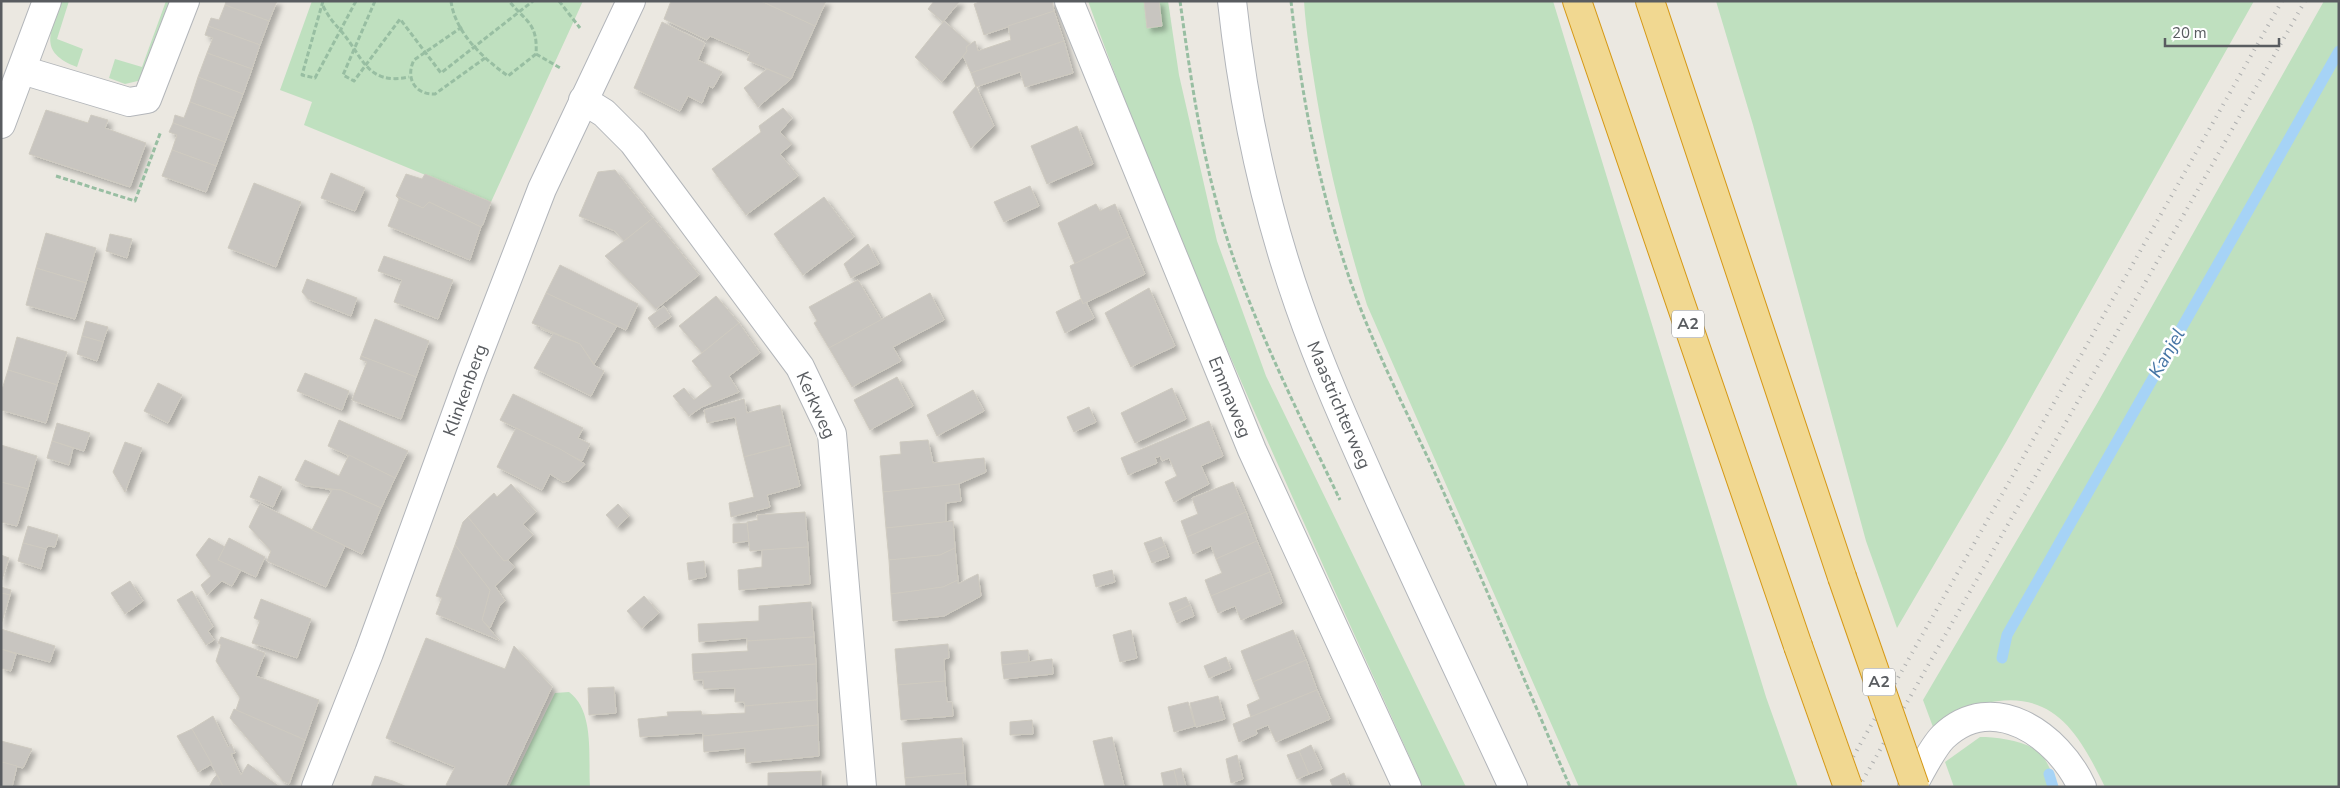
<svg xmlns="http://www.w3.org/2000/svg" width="2340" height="788" viewBox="0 0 2340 788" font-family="'Nunito Sans',sans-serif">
<defs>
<filter id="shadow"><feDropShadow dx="4.5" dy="4.5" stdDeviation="2.5" flood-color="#0004"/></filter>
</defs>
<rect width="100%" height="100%" fill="#ebe8e1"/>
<g fill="#bfe0bf">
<path d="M62,1H69L57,39L83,49L77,67C38,52 50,33 62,1Z"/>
<path d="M166,1H177L142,80L125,84L109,78L115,59L142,67Z"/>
<path d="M312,1H583L491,202L304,125L312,102L280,90Z"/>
<path d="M1088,1H1168L1179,75L1217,241L1266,376L1466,787H1423C1307,527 1184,269 1088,1Z"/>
<path d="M1304,1H1553L1766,697L1798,787H1579L1367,305C1346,237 1329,169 1317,99C1312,66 1306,34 1304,1Z"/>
<path d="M1716,1H2254L2006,442L1897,628L1866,541L1753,125Z"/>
<path d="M2324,1H2339V787H2105C2078,732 2053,687 1982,704C1965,707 1948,720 1933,727L1923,700L2098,402Z"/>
<path d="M569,692C595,711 588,758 590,787H509L555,693Z"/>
<path d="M1980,737C1998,737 2033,741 2044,758C2050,766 2053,778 2057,787H1954L1945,762Z"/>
</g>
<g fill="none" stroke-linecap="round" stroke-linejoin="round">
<g stroke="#a6d3f6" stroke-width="11">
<path d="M2002,658L2007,635L2339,51"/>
<path d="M2049,774L2053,787"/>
</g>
</g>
<g fill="#c8c5c0" stroke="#cecac0" filter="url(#shadow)">
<path d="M226,1H277L269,21L225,5Z"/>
<path d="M671,1H761L815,26L791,79L747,60L750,53L710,36L707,40L664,19Z"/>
<path d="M761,1H826L815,26Z"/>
<path d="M934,1H960L943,22L928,9Z"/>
<path d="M982,1H1052L1054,11L984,35L974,4Z"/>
<path d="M1144,1H1159L1162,26L1147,28Z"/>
<path d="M225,5L269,21L260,45L208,26L211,18L219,20Z"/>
<path d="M1054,11L1064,41L971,73L963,56L967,51L966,47L975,41L978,51L1011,40L1008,26Z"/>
<path d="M944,21L970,44L966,47L967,51L942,82L915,57Z"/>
<path d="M662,22L705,43L698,60L722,72L713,88L709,86L702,103L688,96L680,111L634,88Z"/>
<path d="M208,26L260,45L252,69L207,53L213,38L205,35Z"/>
<path d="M1064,41L1073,73L1025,87L1020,72L976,87L971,73Z"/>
<path d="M207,53L252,69L243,94L198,77Z"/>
<path d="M767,69L791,79L758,107L744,88Z"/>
<path d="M198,77L243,94L234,118L190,102Z"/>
<path d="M976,86L994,126L971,148L953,112Z"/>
<path d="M190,102L234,118L225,142L173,123L175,115L184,118Z"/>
<path d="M783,108L792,118L780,132L792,144L780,154L798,176L746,215L712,169L761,132L759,126Z"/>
<path d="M46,110L88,123L91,115L108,120L105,128L146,143L130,187L29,154Z"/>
<path d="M173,123L225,142L216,166L172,150L177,135L169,132Z"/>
<path d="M1077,126L1093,164L1047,184L1031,146Z"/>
<path d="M172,150L216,166L206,192L162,176Z"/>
<path d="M615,170L653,218L624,241L615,231L579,216L598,172Z"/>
<path d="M331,173L365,188L355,211L321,198Z"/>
<path d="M406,174L422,179L425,174L491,202L483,224L481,227L429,202L423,208L396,196Z"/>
<path d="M254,183L301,202L276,267L228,248Z"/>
<path d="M1030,186L1039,206L1004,222L994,202Z"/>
<path d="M396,196L423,208L429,202L481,227L470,260L388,226L399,199Z"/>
<path d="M824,197L854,237L803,275L774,234Z"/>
<path d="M1096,204L1100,211L1115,204L1129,237L1075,264L1058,223Z"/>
<path d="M653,218L699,275L656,309L605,256Z"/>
<path d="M46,233L96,248L86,283L36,268Z"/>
<path d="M110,234L132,239L127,258L106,251Z"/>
<path d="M1129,237L1145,274L1083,304L1070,266Z"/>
<path d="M868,244L879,264L851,278L844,264Z"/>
<path d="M384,256L453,280L438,319L394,302L402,280L378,271Z"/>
<path d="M560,265L638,304L626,330L546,293Z"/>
<path d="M36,268L86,283L75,319L26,305Z"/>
<path d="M307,279L357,298L351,316L308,299L302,292Z"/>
<path d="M858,280L882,320L829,348L814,323L817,321L809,307Z"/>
<path d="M1149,288L1175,346L1131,367L1105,313Z"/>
<path d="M546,293L617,326L594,364L580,344L532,323Z"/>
<path d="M930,293L944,320L893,347L901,361L852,387L829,348Z"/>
<path d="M716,296L739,323L702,353L679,326Z"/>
<path d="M1081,299L1083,304L1086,302L1094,318L1065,333L1056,312Z"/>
<path d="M664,306L671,317L655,328L648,318Z"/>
<path d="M375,319L429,341L416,377L361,356Z"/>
<path d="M86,321L108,327L103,342L82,336Z"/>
<path d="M739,323L760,353L729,376L739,392L702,407L689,416L673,396L684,388L694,400L712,386L692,361Z"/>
<path d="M540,328L580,344L594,365L604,371L591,396L534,368L553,334Z"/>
<path d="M82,336L103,342L97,361L77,354Z"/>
<path d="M17,337L67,352L57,385L8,370Z"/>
<path d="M361,356L416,377L401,419L352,400L367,362L360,359Z"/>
<path d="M8,370L57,385L46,423L1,410V393Z"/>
<path d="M305,373L349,391L342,410L297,391Z"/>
<path d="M897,377L913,406L870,430L854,400Z"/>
<path d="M158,383L182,395L168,423L144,411Z"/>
<path d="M1172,388L1186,419L1135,443L1121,413Z"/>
<path d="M973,390L984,411L937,436L927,415Z"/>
<path d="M513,394L583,428L578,438L590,444L582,461L500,420Z"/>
<path d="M744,399L747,413L780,405L790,445L744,457L735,417L707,423L704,410Z"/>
<path d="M1089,407L1096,422L1074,432L1067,417Z"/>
<path d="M339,420L408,451L395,478L328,446Z"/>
<path d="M1209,421L1223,456L1201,466L1209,484L1174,502L1165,482L1177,476L1169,458L1162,461L1160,456L1155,458L1157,463L1128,475L1121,458Z"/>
<path d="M57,423L90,433L84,451L52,441Z"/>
<path d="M516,428L560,449L585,464L569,481L563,482L550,474L542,490L497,467Z"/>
<path d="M928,440L933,463L984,458L986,472L956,485L883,492L880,456L901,454L900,442Z"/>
<path d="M52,441L73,448L69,465L47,458Z"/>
<path d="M125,442L142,448L125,492L113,472Z"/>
<path d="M1,445L37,456L28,489L1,482Z"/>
<path d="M790,445L800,486L767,495L770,507L731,517L729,503L754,497L744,457Z"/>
<path d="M349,455L395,478L381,508L341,490L306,486L295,480L305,460L339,476Z"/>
<path d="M259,476L282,487L273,507L250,497Z"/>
<path d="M1,482L28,489L17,526L1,522Z"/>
<path d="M1233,482L1246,512L1187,537L1181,521L1198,514L1192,498Z"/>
<path d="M511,484L536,512L523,524L533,535L508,560L504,561L468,517L494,493L497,497Z"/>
<path d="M959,484L961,501L946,503V522L886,528L883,492Z"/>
<path d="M325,489L341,490L381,508L362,554L312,530L332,490Z"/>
<path d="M260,504L345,546L326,587L267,561L271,551L249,527Z"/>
<path d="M618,504L629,516L617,527L606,515Z"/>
<path d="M805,512L808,547L750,551L747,522L758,520L757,515Z"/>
<path d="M1246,512L1257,541L1216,559L1211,546L1193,554L1187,537Z"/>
<path d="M468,517L504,561L508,560L515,567L495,586L505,601L500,605L490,628L482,620L490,590L455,545L463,522Z"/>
<path d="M953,521L955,548L940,555L889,560L886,528Z"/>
<path d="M747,523L749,541L733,543V524Z"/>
<path d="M28,526L58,535L55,547L48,546L46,549L23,543Z"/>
<path d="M1161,537L1165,546L1148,553L1144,543Z"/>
<path d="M209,538L225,547L218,560L241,570L232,586L222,581L207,595L201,585L211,576L196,555Z"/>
<path d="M229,538L265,557L256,577L218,560Z"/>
<path d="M1257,541L1270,572L1211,596L1205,580L1222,573L1216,559Z"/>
<path d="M23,543L46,549L41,569L18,561Z"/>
<path d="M455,545L490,590L482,620L499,640L436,614L442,598L436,596Z"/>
<path d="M1165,546L1169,557L1152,563L1148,553Z"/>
<path d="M808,547L810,584L739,590L738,570L762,567V550Z"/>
<path d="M955,548L958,580L943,587L891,594L889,560L940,555Z"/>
<path d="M1,555L9,558L1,583Z"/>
<path d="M704,561L706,577L689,580L687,563Z"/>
<path d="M1112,570L1115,582L1096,587L1093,575Z"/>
<path d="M1270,572L1282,603L1241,620L1235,606L1218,613L1211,596Z"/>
<path d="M978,574L981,596L944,616L893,621L891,594L943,587L958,580V584Z"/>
<path d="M130,581L143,601L125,614L111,593Z"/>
<path d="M1,587L11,590L10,595L1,593Z"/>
<path d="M192,591L213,627L208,631L214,640L206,645L177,600Z"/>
<path d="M1,593L10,595L1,625Z"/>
<path d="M644,596L659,613L642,628L627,611Z"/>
<path d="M1186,597L1190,605L1173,613L1169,603Z"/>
<path d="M261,599L311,619L297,658L252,643L260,621L254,618Z"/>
<path d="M811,602L814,637L747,641V638L699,642L698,624L759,621V606Z"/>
<path d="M1190,605L1194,616L1177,623L1173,613Z"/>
<path d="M1,629L55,646L50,662L1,649Z"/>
<path d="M1131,630L1137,658L1120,662L1113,635Z"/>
<path d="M1293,630L1306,660L1253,682L1241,651Z"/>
<path d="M221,637L265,653L256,676L319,700L305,740L236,710L240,698L216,661L221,645L218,643Z"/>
<path d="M814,637L816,664L693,673L692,654L748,651L747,641Z"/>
<path d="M426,638L505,669L514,646L552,687L505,787H452L446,785L455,767L386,738Z"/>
<path d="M948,644L949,658L944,659L945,681L898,685L895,649Z"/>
<path d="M1,649L16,654L11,671L1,668Z"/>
<path d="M1028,650L1029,662L1002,665L1001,652Z"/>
<path d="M1226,657L1231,669L1209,678L1204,666Z"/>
<path d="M1052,659L1053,674L1004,679L1002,665Z"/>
<path d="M1306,660L1317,690L1251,717L1247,705L1260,699L1253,682Z"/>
<path d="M816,664L817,700L745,706L744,702H735V688L704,689L703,680H694L693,673Z"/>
<path d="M945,681L947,702H952L953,716L901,720L898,685Z"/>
<path d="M614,687L616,713L589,715L588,688Z"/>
<path d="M1317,690L1330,719L1276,742L1268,725L1256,730L1257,734L1239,742L1233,724Z"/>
<path d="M1218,696L1225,719L1196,727L1190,703Z"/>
<path d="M817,700L818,725L703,736V733L640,737L638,719L668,716L667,712L701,711L702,715L745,713V706Z"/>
<path d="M1188,702L1195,726L1174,732L1168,707Z"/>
<path d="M234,709L305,740L289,784L283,781L230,718Z"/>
<path d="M213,716L228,747L231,744L235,753L231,754L241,775L248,764L280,787L223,786L192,729Z"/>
<path d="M1032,720L1033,734L1010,735V722Z"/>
<path d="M818,725L819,756L746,763L745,748L704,752L703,736Z"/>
<path d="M192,729L212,764L198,772L177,736Z"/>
<path d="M1112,737L1124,786L1121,787H1105L1093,741Z"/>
<path d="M962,738L965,773L905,778L902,743Z"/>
<path d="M1,741L32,749L23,768L1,762Z"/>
<path d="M1311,745L1322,769L1309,774L1299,751Z"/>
<path d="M1299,751L1309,774L1297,779L1287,755Z"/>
<path d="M1237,755L1243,779L1231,783L1226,759Z"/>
<path d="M2,762L17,766L12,787H1Z"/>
<path d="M1181,768L1186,787H1178L1174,770Z"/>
<path d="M1174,770L1178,787H1164L1161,773Z"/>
<path d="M821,771V787H768V773Z"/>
<path d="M965,773L966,787H906L905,778Z"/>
<path d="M1344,773L1350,787H1333L1330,780Z"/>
<path d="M217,775L223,787H209L214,778Z"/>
<path d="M375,776L393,781L407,787H371Z"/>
</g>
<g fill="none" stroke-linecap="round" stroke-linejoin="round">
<defs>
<g id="street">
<path d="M1069,1L1252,450L1407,787"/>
<path d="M22,70L129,102L147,99L185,1"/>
<path d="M583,100L604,113L633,142L800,367L832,434L862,787"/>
<path d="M1,124L47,1"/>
<path d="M1912,787C1920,773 1932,748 1943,737C1993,689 2058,735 2082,787"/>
</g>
<g id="secondary">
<path d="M1232,1C1243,104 1265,208 1299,305C1322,371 1350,433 1378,496C1422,594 1468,690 1513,787"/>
<path d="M316,787L369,653L471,373L542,189L631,1"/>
</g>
<g id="highway">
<path d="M1577,1L1798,646"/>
<path d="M1650,1L1842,577"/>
</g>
</defs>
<use href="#street" stroke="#b3b6ba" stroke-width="30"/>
<use href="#secondary" stroke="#b2b5ba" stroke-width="30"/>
<use href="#highway" stroke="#d59816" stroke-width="30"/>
<g stroke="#98bea2" stroke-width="3" stroke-dasharray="5 2.5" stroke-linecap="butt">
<path d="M323,1L302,75L315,78L356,1"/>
<path d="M375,1L343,75L354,81L400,19L441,73L533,1"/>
<path d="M451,1C455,33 484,59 508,76L536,54C538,23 526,22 509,1"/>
<path d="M559,1L580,28"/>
<path d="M1180,1C1191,80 1202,159 1226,235C1253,324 1300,416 1340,500"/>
<path d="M1291,1C1301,94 1319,188 1349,277C1377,359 1420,436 1454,516C1494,606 1531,696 1570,787"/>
<path d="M323,6C328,16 333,22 341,31C363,56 366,86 409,77"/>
<path d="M462,27L414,60C405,78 415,95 435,94L485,58"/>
<path d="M536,54L562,69"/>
<path d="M56,176L135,201L161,131"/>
</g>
<use href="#street" stroke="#fff" stroke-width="28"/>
<use href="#secondary" stroke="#fff" stroke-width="28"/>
<use href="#highway" stroke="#f1d891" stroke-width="28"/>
<g stroke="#afb0b0" stroke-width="4" stroke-dasharray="1 6" stroke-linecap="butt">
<path d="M1836,787L2282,1"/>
<path d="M1859,787L2305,1"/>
</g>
<defs>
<g id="highway-bridge">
<path d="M1842,577L1915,787"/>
<path d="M1798,646L1848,787"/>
</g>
</defs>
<use href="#highway-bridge" stroke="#d59816" stroke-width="30" stroke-linecap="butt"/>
<use href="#highway-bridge" stroke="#f1d891" stroke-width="28"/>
</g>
<g text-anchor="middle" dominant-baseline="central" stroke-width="5" stroke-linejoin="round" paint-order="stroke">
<g fill="#fff" stroke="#8b8d90" stroke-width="1">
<rect x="1672" y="310.5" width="32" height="27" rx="4"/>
<rect x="1863" y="668.5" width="32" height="27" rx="4"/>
</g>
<g font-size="16" font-weight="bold" fill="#595c60">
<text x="1688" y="324">A2</text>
<text x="1879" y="682">A2</text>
</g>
<g font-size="18" fill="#595c60" stroke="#fff">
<text transform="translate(465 390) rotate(-70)">Klinkenberg</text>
<text transform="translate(1230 397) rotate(68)">Emmaweg</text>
<text transform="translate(816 405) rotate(66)">Kerkweg</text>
<text transform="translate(1339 405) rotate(67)">Maastrichterweg</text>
</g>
<g font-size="19" font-style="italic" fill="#4675a5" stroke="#fff">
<text transform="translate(2167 353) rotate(-60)">Kanjel</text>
</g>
</g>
<rect width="2340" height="788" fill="none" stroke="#595c60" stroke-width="5"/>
<path d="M2165 38v8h114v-8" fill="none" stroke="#595c60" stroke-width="2.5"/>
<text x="2172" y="38" font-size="15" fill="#595c60" stroke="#ffffff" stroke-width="4" paint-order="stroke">20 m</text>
</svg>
